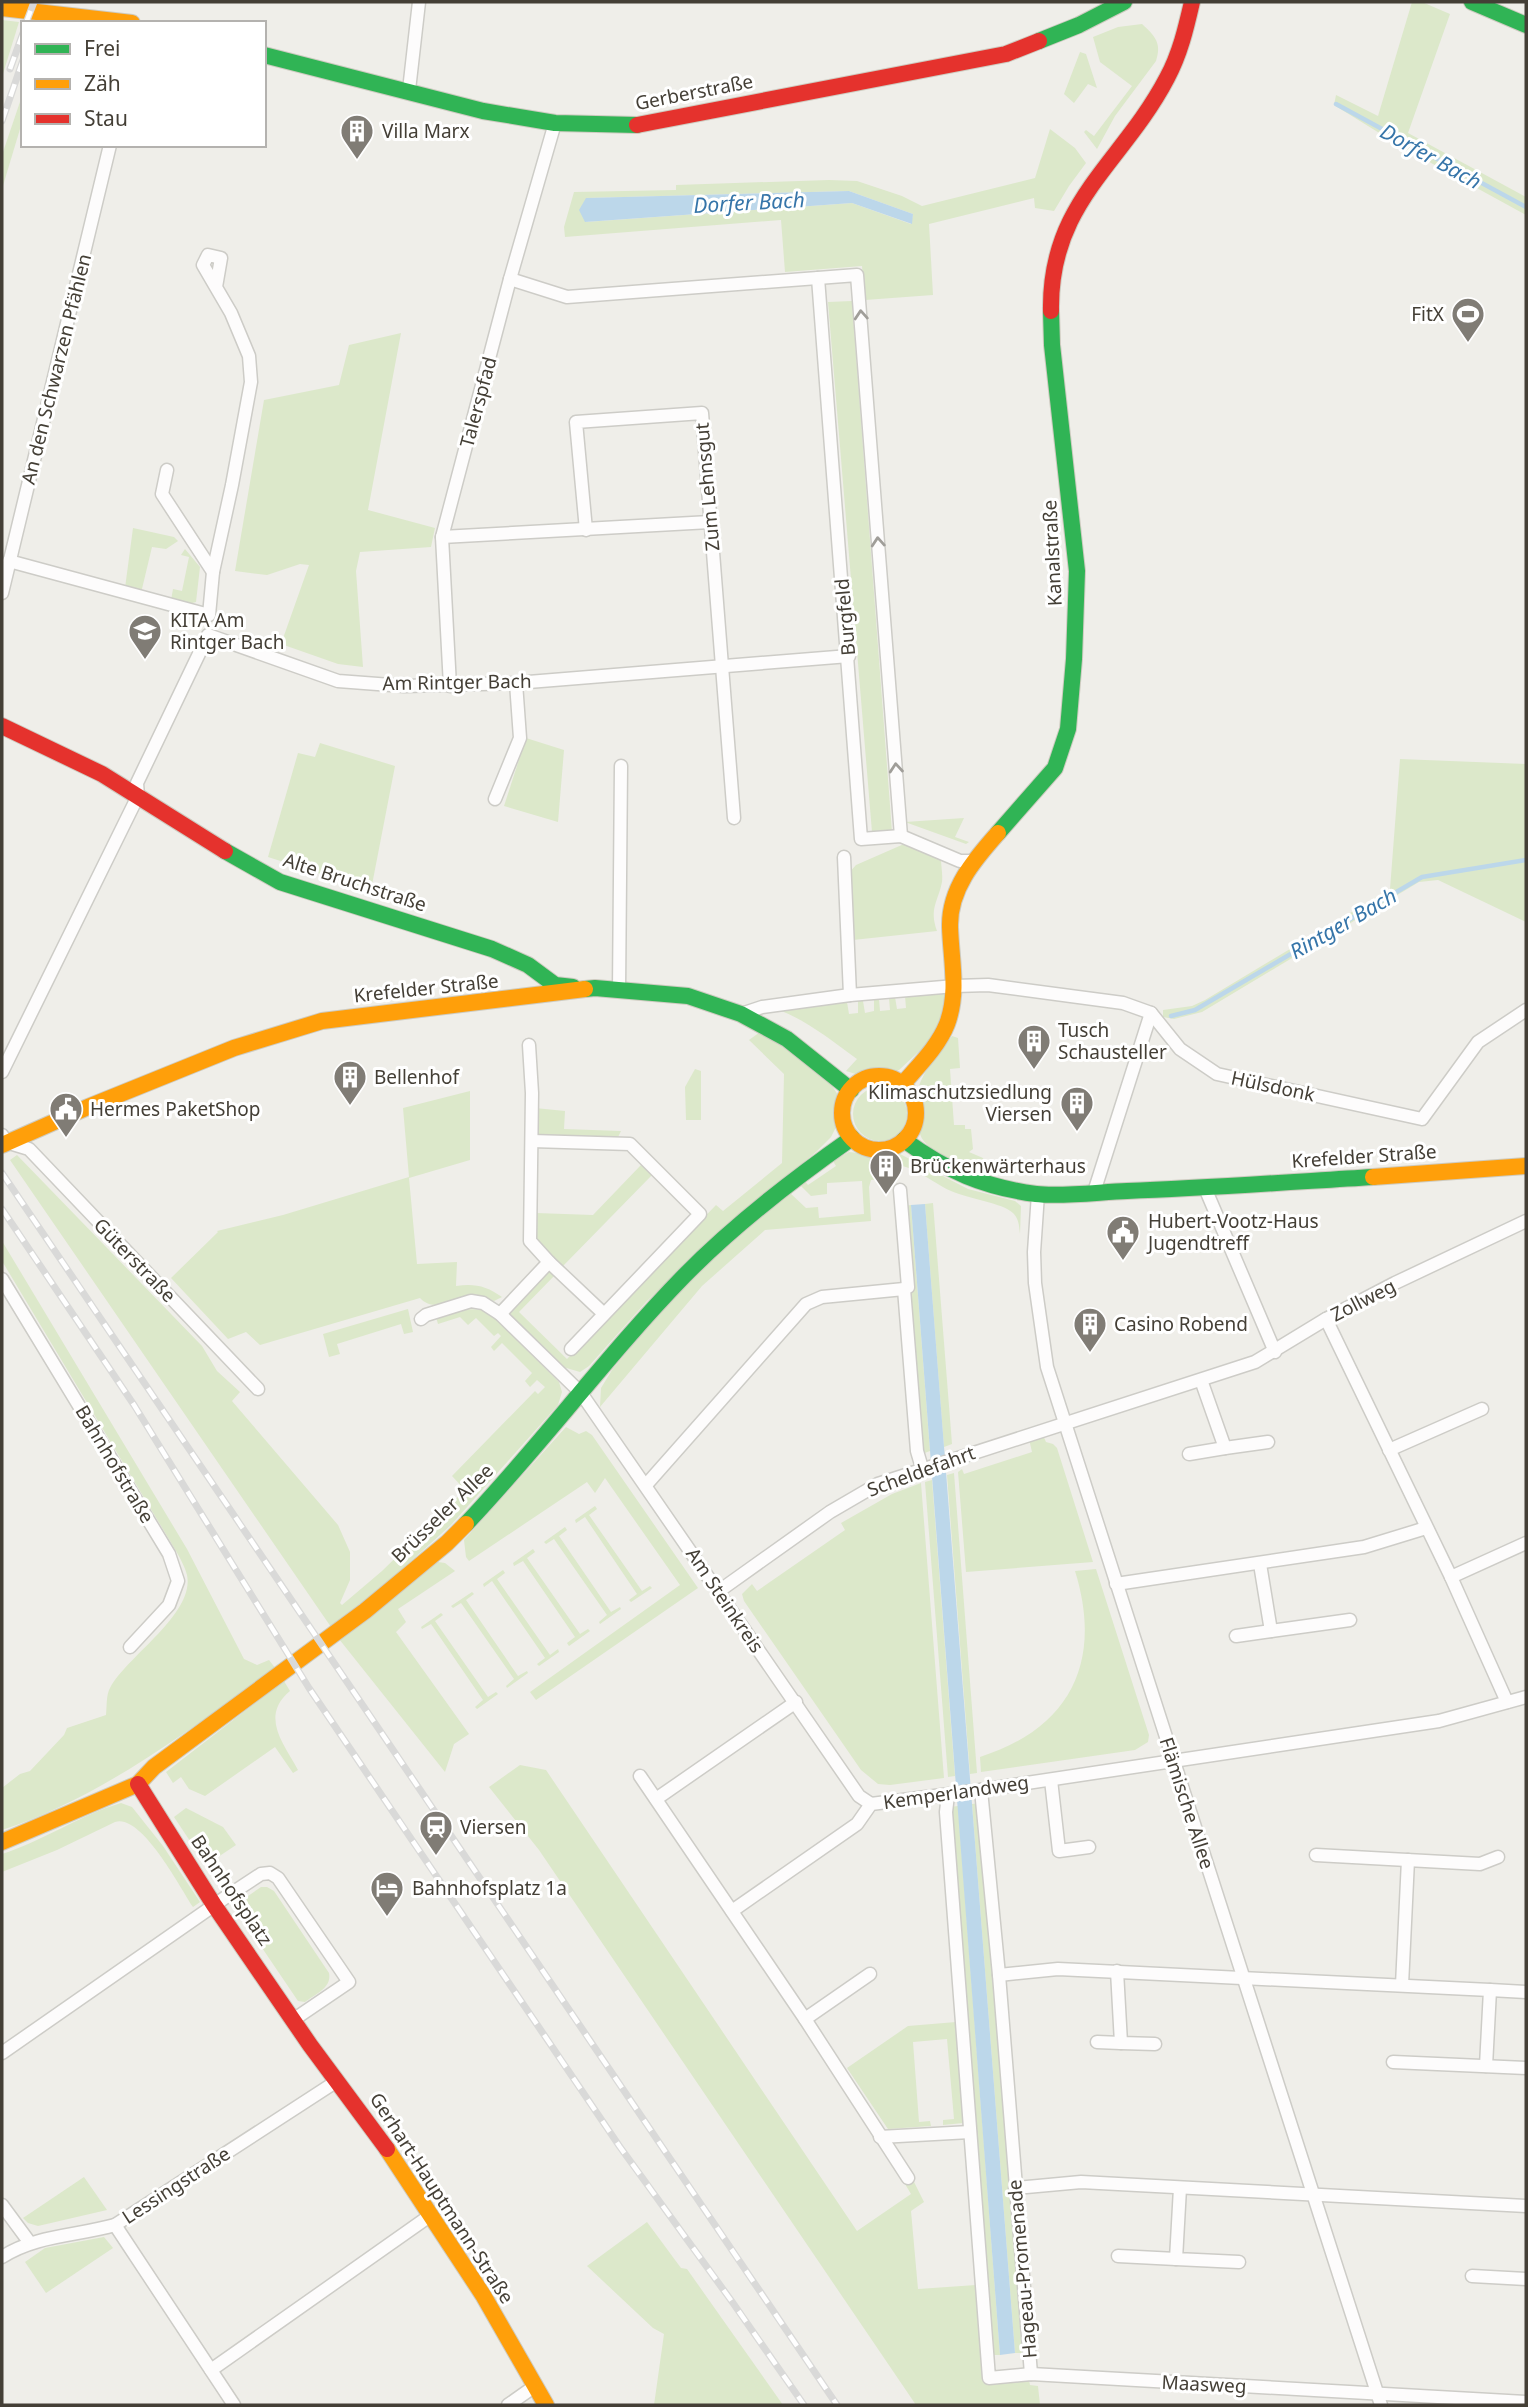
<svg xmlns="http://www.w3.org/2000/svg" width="1528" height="2407" viewBox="0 0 1528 2407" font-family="'Noto Sans',sans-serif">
<rect width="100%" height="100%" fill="#efeee9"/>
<g fill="#dce8ca" fill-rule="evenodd">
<path d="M1412,2H1422L1450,14L1408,133L1526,197V215L1402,147L1334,105L1336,95L1378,116Z"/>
<path d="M2,20L19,22L2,77Z"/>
<path d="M1142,24C1155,36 1162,43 1156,61L1115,116L1097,149L1084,132L1086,130L1094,136L1132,86L1100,62L1093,37L1118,27Z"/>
<path d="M1080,52L1086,54L1097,88L1088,84L1074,103L1064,94Z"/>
<path d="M23,93V119L2,189V155Z"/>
<path d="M1050,129L1075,148L1086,163L1069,186L1054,211L1035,208L1034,198L929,224L933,295L865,300L862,266L785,272L781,220L565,237L564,227L574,192L676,190V185L829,180L857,181L902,196L922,206L1035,178ZM849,191L913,214L911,224L852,203L586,222V198Z"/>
<path d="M852,301L892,832H872L828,302Z"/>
<path d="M401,333L368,510L435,528L431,547L360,552L356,571L363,667L338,664L281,644L309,565L300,564L267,575L235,571L264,400L339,385L349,345Z"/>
<path d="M133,528L174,537L178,541L166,549L152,547L141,593L125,588Z"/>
<path d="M185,549L200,567L196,602L189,604L171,600L173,589L182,591L189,557L181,555Z"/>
<path d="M526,738L564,750L558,822L504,806Z"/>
<path d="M320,743L395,766L371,890L268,857L298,753L315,757Z"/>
<path d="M1400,759L1526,764V922L1438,880L1419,882L1202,1012L1174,1019L1163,1017V1010L1192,1006L1205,1000L1390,889Z"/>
<path d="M964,818L955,837L969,842L966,844L905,822Z"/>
<path d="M904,844L941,859C941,866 943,875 942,882C938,902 929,908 937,931L853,940L848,874L856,865Z"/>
<path d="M946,992L938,1028L927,1044L899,1070L890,1073L862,1076L846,1071L857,1059C832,1041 808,1021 779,1010L847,1002L849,1014L858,1013V1001H863L865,1013L874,1011V1000L879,999L880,1011L890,1010L889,998L895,997L897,1009L906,1008L905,996Z"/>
<path d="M760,1032L786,1046L832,1086L838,1095L837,1125L831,1137L816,1152L733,1221L647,1301L589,1366L580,1372L563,1367L509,1316L512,1306L548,1271L555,1275L519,1312L567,1359L716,1205L723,1211L782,1163L784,1074L749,1040Z"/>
<path d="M952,1036L958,1038L960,1068L950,1069L954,1125H965V1129H971L973,1149L969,1152L983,1158L988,1173C970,1167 926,1154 920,1134C918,1127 921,1119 921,1112C920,1105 917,1098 918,1091C921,1072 941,1052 952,1036Z"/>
<path d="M695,1069L701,1071V1120H686L685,1087Z"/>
<circle cx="880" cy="1114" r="27"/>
<path d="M470,1091V1160L409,1178L417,1264L457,1262L456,1286C474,1283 487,1286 502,1297L494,1301C489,1299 483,1296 478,1295C457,1292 437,1316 420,1298L260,1345L246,1332L228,1339L171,1278L218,1232L217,1231L283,1215L409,1177L403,1108Z"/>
<path d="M535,1108L565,1111L564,1129L621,1131L618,1137L538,1135L535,1131Z"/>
<path d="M849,1152L884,1156L900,1154L968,1189L1015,1201L1021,1206L1020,1234C1019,1226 1019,1219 1013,1213C1003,1203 966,1198 951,1191C936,1185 911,1164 896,1166L897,1177L871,1180L869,1187L871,1221L765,1230L702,1286L600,1407L601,1388L612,1370L665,1306L692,1276L789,1192L806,1208L818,1207L819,1218L864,1214L862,1181L827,1183V1194L811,1196L799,1184L804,1180L808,1185L836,1166L833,1161Z"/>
<path d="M17,1155L202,1346L217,1371L240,1392L232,1401L338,1525L350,1552V1580L340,1603L342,1605L382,1571L465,1490L452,1476L535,1391L538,1394L545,1387L537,1380L530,1387L525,1381L532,1373L502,1343L494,1351L491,1347L501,1336L498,1333L494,1336L476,1318L468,1325L460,1317L438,1324L436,1317C455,1312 471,1305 490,1313L559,1382L562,1392L558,1405L451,1525L391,1579L331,1627L10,1160Z"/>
<path d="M641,1165L652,1175L563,1266L535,1239L536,1213L593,1215Z"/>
<path d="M933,1203L952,1444L944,1447L925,1204Z"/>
<path d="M911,1205L930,1451L922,1454L904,1206Z"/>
<path d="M2,1241L187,1549L244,1659L257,1665L269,1660L276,1669C189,1729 103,1797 2,1830V1788L20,1774L30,1771L64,1735L67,1728L106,1715C107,1706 106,1695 110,1688C127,1656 195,1614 187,1575C185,1567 180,1558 176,1551L2,1261Z"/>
<path d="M408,1309L413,1332L404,1334L401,1324L337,1344L340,1354L329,1357L323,1334Z"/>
<path d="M566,1427L579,1434L586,1431L592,1435L698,1588L536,1700L530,1692L680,1585L605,1478L595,1493L587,1482L469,1561L466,1557L464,1540Z"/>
<path d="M1043,1435L1046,1442L1053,1444L1057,1448L1093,1562L966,1572L958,1472L962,1469L964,1474L1032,1452L1029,1439Z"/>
<path d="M954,1473L977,1773L970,1774L947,1475Z"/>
<path d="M932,1480L955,1776L948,1777L925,1482Z"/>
<path d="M921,1483L944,1778L890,1785L878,1784L861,1770L744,1601L742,1594L752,1584L757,1591L845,1530L841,1523L892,1494Z"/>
<path d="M595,1506L597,1509L589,1515L642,1591L650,1586L652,1588L631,1602L629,1600L637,1594L585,1517L576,1523L575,1520Z"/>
<path d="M565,1527L567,1530L559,1536L611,1612L620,1607L621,1609L600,1624L599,1622L607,1615L554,1539L546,1544L544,1542Z"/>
<path d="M533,1549L535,1552L527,1558L580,1634L588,1629L590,1631L569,1646L567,1643L575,1637L523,1561L514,1566L513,1563Z"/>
<path d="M438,1562L445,1563L455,1571L398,1609L406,1622L396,1632L469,1734L454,1744L445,1772L339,1639Z"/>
<path d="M1096,1569L1149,1735L1148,1742L1135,1750L981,1772L980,1757C1071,1728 1103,1661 1075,1571Z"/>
<path d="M503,1570L505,1573L497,1579L550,1655L558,1649L559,1652L539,1666L537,1664L545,1658L492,1581L484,1587L483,1584Z"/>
<path d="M472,1592L474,1594L466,1600L518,1676L527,1671L528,1673L507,1688L506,1686L514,1679L461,1603L453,1608L451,1606Z"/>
<path d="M441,1613L443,1615L435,1621L488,1697L496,1692L498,1694L477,1709L475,1707L483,1700L431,1624L422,1629L421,1627Z"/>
<path d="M284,1681L290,1691C260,1716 283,1743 298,1770L293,1773L275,1747L205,1796L189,1789L181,1777L173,1783L166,1772Z"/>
<path d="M520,1765L546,1770L857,2231L911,2194L902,2179L910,2174L924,2202L911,2211L918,2289L976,2285L984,2383L1029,2380L1030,2385L1038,2386L1040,2405H916L539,1850L489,1787Z"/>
<path d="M121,1803L132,1807L163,1846L200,1902L193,1907C180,1887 141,1813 115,1822L57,1850L2,1872V1854C43,1841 80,1815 121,1803Z"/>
<path d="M980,1803L1022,2353H1015L972,1804Z"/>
<path d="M958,1806L1000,2355H992L950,1807Z"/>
<path d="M186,1808L223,1827L236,1845L206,1865L174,1817Z"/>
<path d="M261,1887H267L274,1891L329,1973C332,1988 315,1994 305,2002L298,2001L237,1911L238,1903Z"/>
<path d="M956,2022L963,2123L943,2125V2120L954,2119L947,2039L913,2042L919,2122L930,2121L931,2126L888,2129L847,2068L908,2026Z"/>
<path d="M84,2177L107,2210L38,2226L28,2223L23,2218Z"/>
<path d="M647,2222L681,2268L687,2269L783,2405H654L664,2334L653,2328L587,2266Z"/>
<path d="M104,2237L113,2248L46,2293L25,2262L45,2248Z"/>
</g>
<g fill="#bcd7ea">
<path d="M849,191L913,214L912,224L852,203L585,222L579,210L586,198Z"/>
<path d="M925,1204L1015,2353L1000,2355L911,1205Z"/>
</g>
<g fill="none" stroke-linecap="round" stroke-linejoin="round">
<g stroke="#bcd7ea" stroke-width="4.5">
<path d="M1336,104L1526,207"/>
<path d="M1171,1016L1195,1010L1422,877L1526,860"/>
</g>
<defs>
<g id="street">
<path d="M409,90L419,2"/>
<path d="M818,278L861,839L901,836L960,861H973"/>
<path d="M510,279L567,297L857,275L901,836"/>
<path d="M167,470L162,494L213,572"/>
<path d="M586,530L576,422L702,413L734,818"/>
<path d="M442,537L710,522"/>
<path d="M9,561L209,615L213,572L232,485L251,382L249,356L231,313L203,265L208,255L221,258L216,287"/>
<path d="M2,593L110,145"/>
<path d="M450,686L442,537L510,279L555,123"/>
<path d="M495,799L520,738L516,683"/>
<path d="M844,857L850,995"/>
<path d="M619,990L621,766"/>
<path d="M741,1014L762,1007L850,995L955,986L988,985L1123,1003L1151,1013L1180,1049L1217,1074L1422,1119L1478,1042L1526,1010"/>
<path d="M2,1072L138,796L137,783L208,635L338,681L404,686L516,683L849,656"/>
<path d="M2,1135L6,1142L29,1149L258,1389"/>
<path d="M532,1141L630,1144L700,1214L571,1349"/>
<path d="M1205,1188L1275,1352"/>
<path d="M900,1190L908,1287L904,1289L917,1451L922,1468"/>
<path d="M1094,1192L1151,1013"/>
<path d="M1038,1194L1034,1252L1035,1283L1047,1367L1381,2405"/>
<path d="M549,1262L603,1313"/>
<path d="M2,1279L169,1554L178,1581L169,1605L130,1647"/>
<path d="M500,1314L549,1262L530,1241L532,1093L529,1045"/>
<path d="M421,1319L426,1315L471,1301L483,1303L500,1314L581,1393L859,1796L871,1804"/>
<path d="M1326,1319L1451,1577L1507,1702"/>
<path d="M1201,1380L1225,1448L1268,1442"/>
<path d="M1389,1450L1482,1409"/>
<path d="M1189,1454L1225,1448"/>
<path d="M646,1485L806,1304L822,1297L904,1289"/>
<path d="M1260,1564L1271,1631L1350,1620"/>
<path d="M1451,1577L1526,1543"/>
<path d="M1116,1584L1364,1547L1426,1528"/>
<path d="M719,1591L830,1512L878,1484L1255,1362L1326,1319L1395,1283L1526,1221"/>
<path d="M1236,1636L1271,1631"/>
<path d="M640,1776L805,2019L908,2178"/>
<path d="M1051,1780L1059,1851L1089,1847"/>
<path d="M981,1790L999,1975L1031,2374"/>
<path d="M948,1795L946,1812L989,2378L1031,2374L1526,2402"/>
<path d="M656,1799L796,1702"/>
<path d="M1316,1855L1480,1864L1498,1857"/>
<path d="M732,1911L857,1824L871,1804L974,1791L1439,1721L1526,1697"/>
<path d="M1117,1971L1121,2043L1155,2044"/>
<path d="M999,1975L1058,1969L1490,1990L1486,2066"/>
<path d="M1402,1985L1408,1860"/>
<path d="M1490,1990L1526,1992"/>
<path d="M805,2019L870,1974"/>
<path d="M1097,2042L1121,2043"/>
<path d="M2,2053L226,1897L261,1874L270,1873L278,1878L349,1982L293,2020"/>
<path d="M1393,2062L1526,2068"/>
<path d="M880,2137L970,2132"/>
<path d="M1015,2188L1081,2182L1526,2206"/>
<path d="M1180,2188L1176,2259L1239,2262"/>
<path d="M2,2205L30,2243"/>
<path d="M115,2225L234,2405"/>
<path d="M1118,2256L1176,2259"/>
<path d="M2,2257C36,2235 76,2236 115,2225L337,2081"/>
<path d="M1472,2276L1526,2279"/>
<path d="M211,2370L431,2215"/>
<path d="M508,2405L535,2386"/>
</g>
<g id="fast">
<path d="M1472,2L1526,25"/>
<path d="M1039,41L1079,25L1124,2"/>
<path d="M264,55L483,111L555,123L637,125"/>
<path d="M998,833L1055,768L1068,729L1074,659L1077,571L1052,345L1051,311"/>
<path d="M225,851L280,882L492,949L528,965L555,985L573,987"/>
<path d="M585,989L595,988L688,996L741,1014L787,1039L851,1090"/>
<path d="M904,1140C947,1171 983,1187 1036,1194C1062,1197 1100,1192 1127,1191C1209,1188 1291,1182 1373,1177"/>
<path d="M466,1524C542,1444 607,1355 684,1276C735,1224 792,1180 852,1138"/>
</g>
<g id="slow">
<path d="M2,8L132,23"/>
<circle cx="879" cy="1113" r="37"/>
<path d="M902,1085C918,1066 938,1047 947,1024C959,992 951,960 950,927C949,889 974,860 998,833"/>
<path d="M2,1145L88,1107L234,1048L322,1021L585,989"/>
<path d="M1373,1177L1526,1166"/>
<path d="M2,1842L138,1784L154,1767L365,1611L447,1543L466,1524"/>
<path d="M387,2149L483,2295L546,2405"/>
</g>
<g id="jam">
<path d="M637,125L1006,54L1039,41"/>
<path d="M1051,311C1049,202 1122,164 1167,78C1180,54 1186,28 1192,2"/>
<path d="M2,726L102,774L225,851"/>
<path d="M138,1784L214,1905L310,2045L387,2149"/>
</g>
</defs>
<use href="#street" stroke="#cdccc7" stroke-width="15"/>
<use href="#fast" stroke="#cecbc0" stroke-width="18"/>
<use href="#slow" stroke="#cecbc0" stroke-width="18"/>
<use href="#jam" stroke="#cecbc0" stroke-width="18"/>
<use href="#street" stroke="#fdfcfc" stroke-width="12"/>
<use href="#fast" stroke="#30b455" stroke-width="16"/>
<use href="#slow" stroke="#ff9f0a" stroke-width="16"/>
<use href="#jam" stroke="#e5322d" stroke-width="16"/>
<defs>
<g id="rail">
<path d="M26,23L34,2"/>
<path d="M10,69L23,33"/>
<path d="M2,121L23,60"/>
<path d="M2,1173L837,2405"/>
<path d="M2,1209L134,1405L309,1688L620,2147L733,2303L804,2405"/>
</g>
</defs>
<use href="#rail" stroke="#d9d9d8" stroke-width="7"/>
<use href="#rail" stroke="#fff" stroke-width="4.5" stroke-dasharray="13" stroke-linecap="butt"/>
</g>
<defs><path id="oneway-chevron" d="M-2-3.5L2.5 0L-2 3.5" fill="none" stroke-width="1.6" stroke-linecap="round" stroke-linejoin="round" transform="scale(1.75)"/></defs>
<g stroke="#a09e99">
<use href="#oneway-chevron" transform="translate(861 315) rotate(-94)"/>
<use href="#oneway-chevron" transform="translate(878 542) rotate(-94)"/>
<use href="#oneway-chevron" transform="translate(896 768) rotate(-95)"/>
</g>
<defs>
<symbol id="building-pin" viewBox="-11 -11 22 30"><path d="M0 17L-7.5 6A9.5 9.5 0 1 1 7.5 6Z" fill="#807c75" stroke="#fff"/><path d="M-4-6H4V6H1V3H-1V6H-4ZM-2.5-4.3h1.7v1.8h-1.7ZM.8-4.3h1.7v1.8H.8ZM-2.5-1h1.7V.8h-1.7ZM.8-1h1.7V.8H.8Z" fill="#fff"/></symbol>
<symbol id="stadium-pin" viewBox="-11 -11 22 30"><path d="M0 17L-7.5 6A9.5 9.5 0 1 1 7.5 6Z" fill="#807c75" stroke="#fff"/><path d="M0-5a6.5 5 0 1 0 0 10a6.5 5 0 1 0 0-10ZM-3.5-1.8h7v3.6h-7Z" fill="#fff"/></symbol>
<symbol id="school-pin" viewBox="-11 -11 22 30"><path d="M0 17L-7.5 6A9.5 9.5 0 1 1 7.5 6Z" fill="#807c75" stroke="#fff"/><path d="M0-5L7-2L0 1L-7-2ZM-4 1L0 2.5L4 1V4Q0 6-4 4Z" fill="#fff"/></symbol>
<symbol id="civic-pin" viewBox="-11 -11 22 30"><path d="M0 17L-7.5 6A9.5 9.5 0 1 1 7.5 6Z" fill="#807c75" stroke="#fff"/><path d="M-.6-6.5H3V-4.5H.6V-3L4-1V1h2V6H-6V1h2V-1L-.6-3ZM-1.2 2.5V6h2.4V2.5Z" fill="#fff"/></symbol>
<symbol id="station-pin" viewBox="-11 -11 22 30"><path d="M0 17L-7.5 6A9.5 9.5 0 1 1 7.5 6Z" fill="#807c75" stroke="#fff"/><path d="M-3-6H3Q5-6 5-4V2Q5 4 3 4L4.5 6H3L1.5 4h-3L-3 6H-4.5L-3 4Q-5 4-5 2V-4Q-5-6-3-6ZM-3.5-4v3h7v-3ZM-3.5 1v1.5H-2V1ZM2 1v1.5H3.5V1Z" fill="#fff"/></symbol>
<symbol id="hotel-pin" viewBox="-11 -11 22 30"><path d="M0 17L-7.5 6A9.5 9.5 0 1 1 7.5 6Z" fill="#807c75" stroke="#fff"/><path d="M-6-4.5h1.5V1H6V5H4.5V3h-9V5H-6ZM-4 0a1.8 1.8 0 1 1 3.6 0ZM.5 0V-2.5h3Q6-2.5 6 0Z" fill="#fff"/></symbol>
</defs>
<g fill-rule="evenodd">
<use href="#building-pin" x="338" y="112" width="38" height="52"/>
<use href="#stadium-pin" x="1449" y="295" width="38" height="52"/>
<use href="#school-pin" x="126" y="612" width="38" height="52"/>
<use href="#building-pin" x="1015" y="1022" width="38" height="52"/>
<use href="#building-pin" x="331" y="1058" width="38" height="52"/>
<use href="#building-pin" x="1058" y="1084" width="38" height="52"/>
<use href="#civic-pin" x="47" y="1090" width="38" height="52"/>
<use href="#building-pin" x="867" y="1147" width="38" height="52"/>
<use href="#civic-pin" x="1104" y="1213" width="38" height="52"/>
<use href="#building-pin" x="1071" y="1305" width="38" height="52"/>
<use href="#station-pin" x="417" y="1808" width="38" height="52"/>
<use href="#hotel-pin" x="368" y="1869" width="38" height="52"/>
</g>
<g text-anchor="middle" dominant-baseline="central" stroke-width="6" stroke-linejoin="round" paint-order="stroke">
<g font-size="19" fill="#443f36" stroke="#fff">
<text transform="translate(694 92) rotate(-11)">Gerberstraße</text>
<text transform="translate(56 369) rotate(-76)">An den Schwarzen Pfählen</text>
<text transform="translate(478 402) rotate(-75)">Talerspfad</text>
<text transform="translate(707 487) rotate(-95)">Zum Lehnsgut</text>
<text transform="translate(1052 553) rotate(-93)">Kanalstraße</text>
<text transform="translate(845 617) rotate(-95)">Burgfeld</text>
<text transform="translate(457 682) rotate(-1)">Am Rintger Bach</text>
<text transform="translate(355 882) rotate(18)">Alte Bruchstraße</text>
<text transform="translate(426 988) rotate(-6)">Krefelder Straße</text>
<text transform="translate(1273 1086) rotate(12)">Hülsdonk</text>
<text transform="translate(1364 1156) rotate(-4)">Krefelder Straße</text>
<text transform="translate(135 1260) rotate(46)">Güterstraße</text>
<text transform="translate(1363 1300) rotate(-27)">Zollweg</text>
<text transform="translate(115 1464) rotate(59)">Bahnhofstraße</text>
<text transform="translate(921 1471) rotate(-20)">Scheldefahrt</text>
<text transform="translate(442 1513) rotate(-44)">Brüsseler Allee</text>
<text transform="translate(725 1600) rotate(56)">Am Steinkreis</text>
<text transform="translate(956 1792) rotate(-8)">Kemperlandweg</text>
<text transform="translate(1187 1803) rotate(72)">Flämische Allee</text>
<text transform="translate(232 1890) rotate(56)">Bahnhofsplatz</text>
<text transform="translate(176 2185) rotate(-33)">Lessingstraße</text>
<text transform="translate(442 2198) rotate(57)">Gerhart-Hauptmann-Straße</text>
<text transform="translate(1022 2269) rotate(-95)">Hageau-Promenade</text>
<text transform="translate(1204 2384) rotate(3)">Maasweg</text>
</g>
<g font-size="19" fill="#443f36" stroke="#fff" text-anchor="start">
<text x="382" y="131">Villa Marx</text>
<text x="1444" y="314" text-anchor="end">FitX</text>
<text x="170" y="620">KITA Am<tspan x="170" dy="22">Rintger Bach</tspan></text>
<text x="1058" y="1030">Tusch<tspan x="1058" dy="22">Schausteller</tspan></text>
<text x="374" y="1077">Bellenhof</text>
<text x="1052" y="1092" text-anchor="end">Klimaschutzsiedlung<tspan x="1052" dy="22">Viersen</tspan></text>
<text x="90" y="1109">Hermes PaketShop</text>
<text x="910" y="1166">Brückenwärterhaus</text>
<text x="1148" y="1221">Hubert-Vootz-Haus<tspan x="1148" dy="22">Jugendtreff</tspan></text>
<text x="1114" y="1324">Casino Robend</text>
<text x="460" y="1827">Viersen</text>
<text x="412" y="1888">Bahnhofsplatz 1a</text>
</g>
<g font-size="21" font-style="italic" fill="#3675a9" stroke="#fff">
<text transform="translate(1431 156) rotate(29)">Dorfer Bach</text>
<text transform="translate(749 202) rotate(-3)">Dorfer Bach</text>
<text transform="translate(1343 923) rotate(-30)">Rintger Bach</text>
</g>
</g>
<rect width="1528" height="2407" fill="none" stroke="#443f36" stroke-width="7"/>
<rect x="21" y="21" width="245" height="126" fill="#ffffff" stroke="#b4b2af" stroke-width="2"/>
<rect x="35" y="44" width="35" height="10" fill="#30b455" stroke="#b4b2af" stroke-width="2"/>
<text x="84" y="56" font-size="21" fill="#443f36">Frei</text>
<rect x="35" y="79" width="35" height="10" fill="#ff9f0a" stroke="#b4b2af" stroke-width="2"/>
<text x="84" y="91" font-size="21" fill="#443f36">Zäh</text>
<rect x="35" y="114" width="35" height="10" fill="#e5322d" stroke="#b4b2af" stroke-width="2"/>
<text x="84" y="126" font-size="21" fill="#443f36">Stau</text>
</svg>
